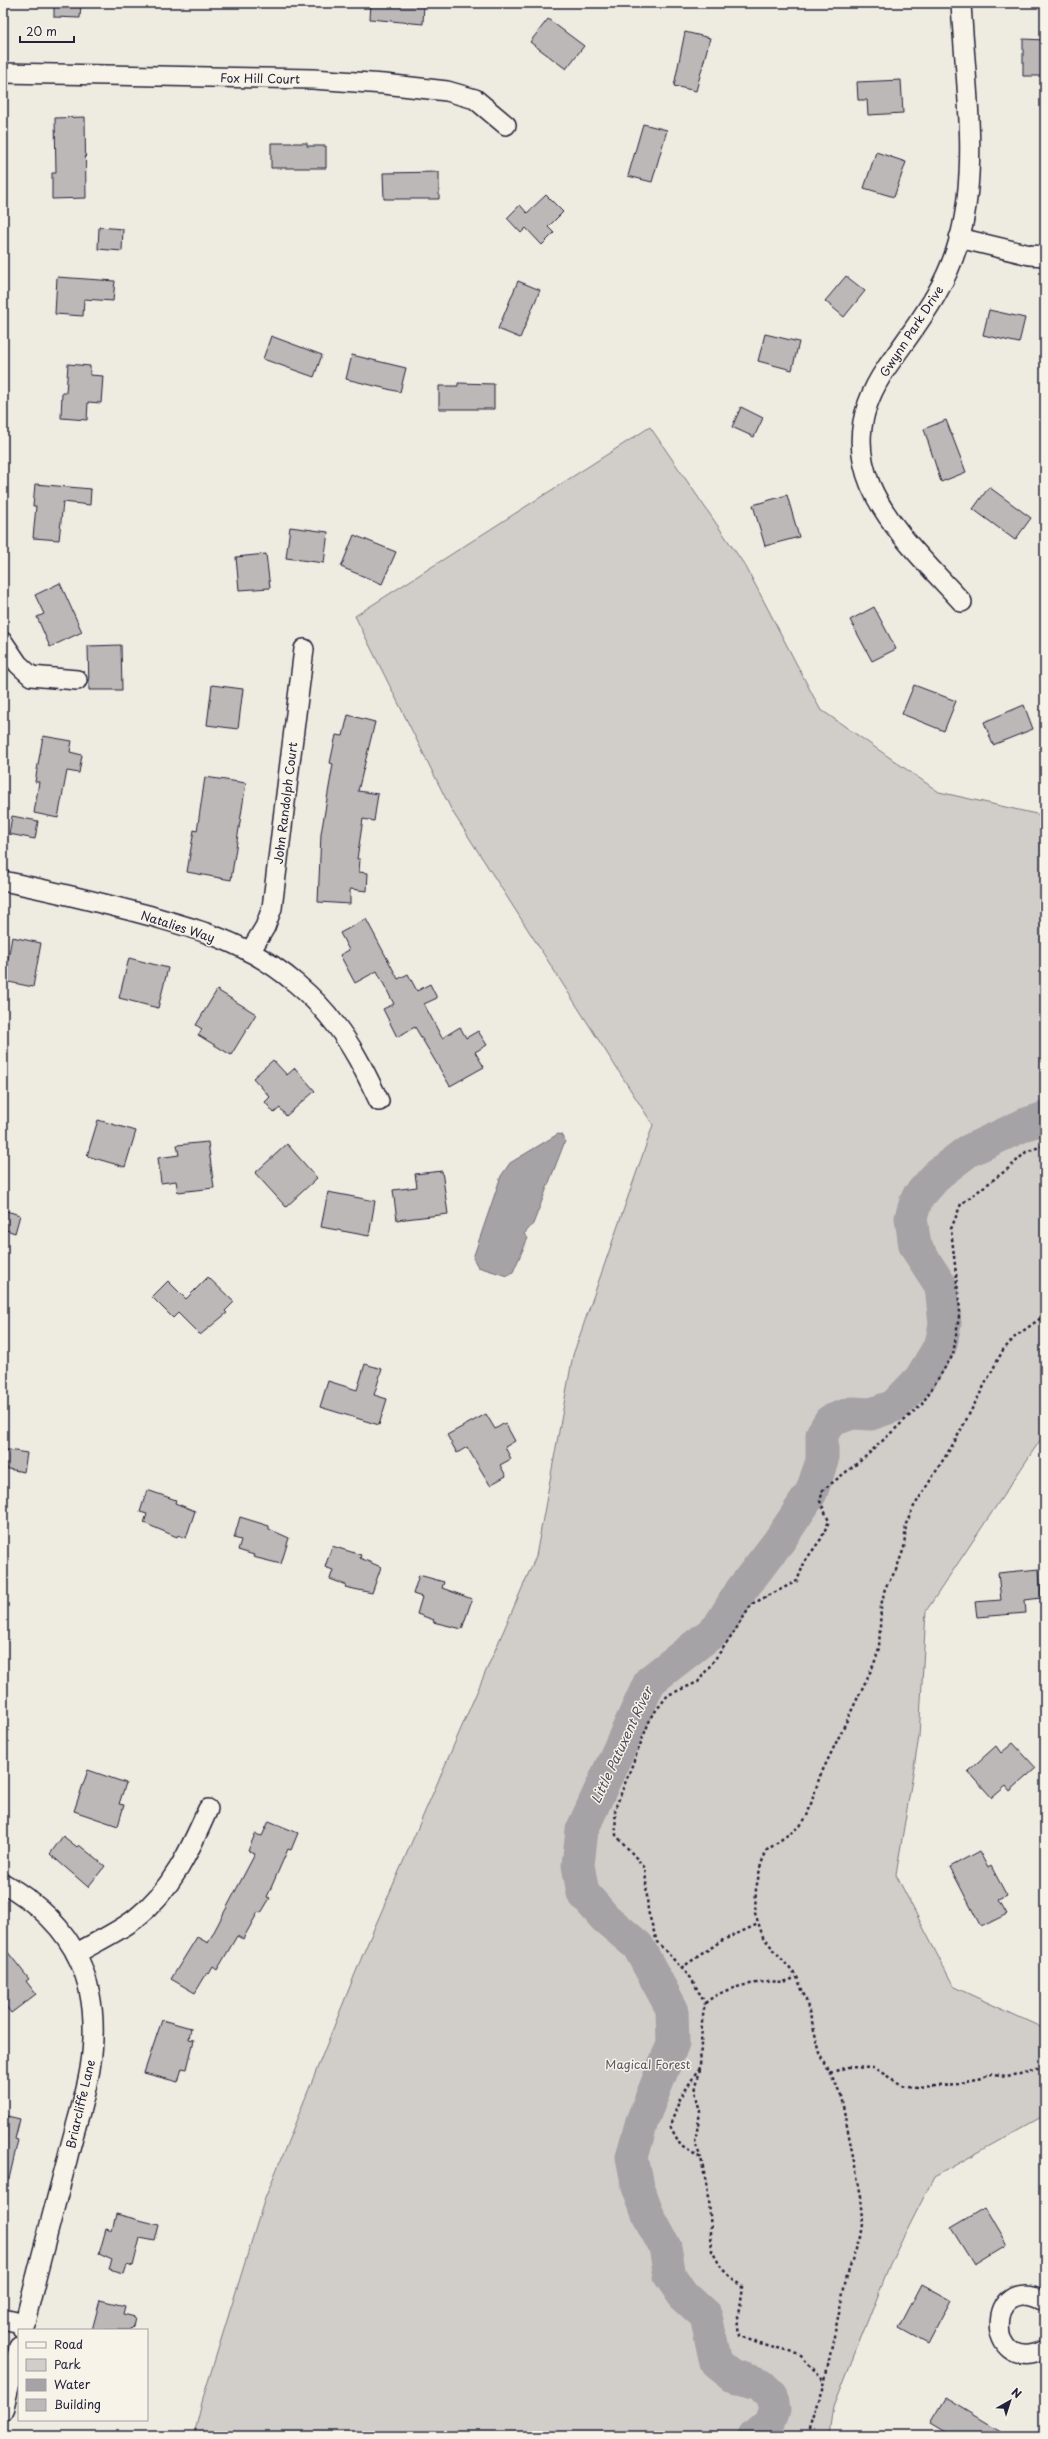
<svg xmlns="http://www.w3.org/2000/svg" width="1048" height="2439" viewBox="0 0 1048 2439" font-family="'Playpen Sans',sans-serif">
<rect width="100%" height="100%" fill="#eeebe1"/>
<filter id="ink" filterUnits="userSpaceOnUse"><feTurbulence type="fractalNoise" baseFrequency=".025" numOctaves="2"/><feDisplacementMap in="SourceGraphic" scale="8" xChannelSelector="R" yChannelSelector="G"/><feConvolveMatrix kernelMatrix="1 2 1 2 8 2 1 2 1" color-interpolation-filters="sRGB"/></filter>
<g filter="url(#ink)">
<path fill="#d1cdc9" stroke="#7a7882" d="M650,427L746,567L820,709L939,792L1045,816V1433L926,1611L919,1737L896,1875L954,1987L1045,2029V2115L934,2177L890,2264L834,2406L830,2436H194L203,2398L264,2201L363,1954L536,1556L573,1355L653,1125L452,811L355,616Z"/>
<path fill="#a6a3a6" stroke="#716f7b" d="M558,1134L563,1135L565,1141L533,1224L524,1234L528,1238L513,1272L507,1276L478,1267L473,1258L501,1176L510,1163Z"/>
<g fill="none" stroke-linecap="round" stroke-linejoin="round">
<path stroke="#a6a3a6" stroke-width="33" d="M754,2436L769,2423L774,2410L772,2396L760,2384L731,2375L716,2363L706,2316L683,2295L670,2276L665,2247L649,2217L638,2187L632,2157L642,2121L673,2043L672,2009L638,1946L605,1918L583,1893L578,1865L582,1830L650,1681L718,1628L742,1589L779,1541L811,1493L822,1461V1434L830,1421L852,1413L871,1414L894,1406L920,1379L941,1344L945,1324L941,1286L915,1246L911,1218L917,1198L939,1173L968,1151L1026,1124L1045,1118"/>
</g>
<g fill="#bbb8b7" stroke="#22223b">
<path d="M54,3H81L80,18L54,17Z"/>
<path d="M371,3H424L423,24L370,19Z"/>
<path d="M548,19L584,46L566,69L530,42Z"/>
<path d="M685,32L710,38L696,91L674,86Z"/>
<path d="M1023,39L1045,40V76H1023Z"/>
<path d="M901,80L903,113L868,115L867,100H858L857,82Z"/>
<path d="M85,117L86,198L52,199V173H56L55,118Z"/>
<path d="M643,124L667,130L652,182L628,176Z"/>
<path d="M271,143H307V146H326V168H271Z"/>
<path d="M876,152L906,162L894,197L864,188Z"/>
<path d="M439,172V199H384L383,173Z"/>
<path d="M546,195L563,212L548,227L554,233L542,245L526,228L521,233L507,218L520,205L527,213Z"/>
<path d="M99,227L123,229L122,251L98,249Z"/>
<path d="M846,276L865,291L844,317L825,301Z"/>
<path d="M57,277L115,281L113,301L84,299L83,316L55,314Z"/>
<path d="M518,281L540,290L520,338L498,329Z"/>
<path d="M989,310L1025,318L1019,343L983,335Z"/>
<path d="M765,334L799,342L792,370L758,361Z"/>
<path d="M271,336L322,355L314,377L263,359Z"/>
<path d="M352,355L406,368L400,392L346,379Z"/>
<path d="M68,364L90,366V375L103,376L101,403L88,402L87,420L61,418L62,393H66Z"/>
<path d="M458,383L494,384V409H439V386H458Z"/>
<path d="M741,407L763,418L754,437L732,427Z"/>
<path d="M946,420L966,472L941,482L924,429Z"/>
<path d="M35,484L91,489L90,505L63,502L59,540L33,538L36,506H33Z"/>
<path d="M989,487L1031,518L1015,540L973,509Z"/>
<path d="M787,495L799,537L765,546L753,505Z"/>
<path d="M290,527L328,532L324,563L286,558Z"/>
<path d="M354,535L396,552L382,584L341,567Z"/>
<path d="M266,554L270,588L239,590L236,557Z"/>
<path d="M60,583L82,632L50,647L37,617L44,614L35,595Z"/>
<path d="M874,607L896,649L872,661L850,620Z"/>
<path d="M121,645L122,690H89L88,646Z"/>
<path d="M212,685L243,689L238,729L207,725Z"/>
<path d="M914,685L956,701L944,731L902,714Z"/>
<path d="M1024,705L1033,729L993,745L984,722Z"/>
<path d="M348,715L375,722L358,791L378,794L374,821L363,819L357,859H360L359,872L368,873L367,891L350,889V904L318,902L321,834L333,764L330,763L336,735L343,736Z"/>
<path d="M43,736L72,741L70,752L82,755L79,773L67,771L58,818L34,813L39,782H35Z"/>
<path d="M205,777L246,783L231,880L187,872L194,830L197,831Z"/>
<path d="M12,816L38,821L35,839L9,834Z"/>
<path d="M366,919L398,979L408,974L417,991L430,984L437,998L424,1004L442,1038L460,1027L466,1038L478,1031L487,1045L475,1052L484,1067L450,1086L415,1027L397,1037L383,1009L394,1004L377,971L355,983L340,955L349,950L340,933Z"/>
<path d="M12,937L41,943L33,987L4,981Z"/>
<path d="M129,958L168,968L158,1008L119,998Z"/>
<path d="M217,990L256,1014L231,1055L198,1035L202,1029L196,1025Z"/>
<path d="M273,1060L287,1075L295,1068L315,1091L286,1116L280,1108L274,1113L265,1102L270,1097L253,1078Z"/>
<path d="M98,1120L136,1131L125,1167L87,1156Z"/>
<path d="M208,1142L214,1188L178,1192L176,1181L161,1183L158,1158L179,1155L177,1145Z"/>
<path d="M287,1144L317,1178L286,1207L255,1173Z"/>
<path d="M442,1171L448,1214L397,1220L393,1190L417,1187L415,1174Z"/>
<path d="M328,1192L375,1201L369,1236L321,1227Z"/>
<path d="M3,1210L20,1215L15,1233L3,1229Z"/>
<path d="M208,1277L234,1302L225,1311L227,1313L200,1335L178,1313L173,1318L152,1297L168,1281L186,1299Z"/>
<path d="M365,1364L382,1369L374,1395L387,1399L379,1425L320,1407L328,1381L357,1390Z"/>
<path d="M486,1414L495,1429L505,1423L515,1441L505,1447L511,1459L500,1465L506,1476L490,1485L467,1447L457,1453L447,1435Z"/>
<path d="M3,1449L27,1453L24,1472L3,1468Z"/>
<path d="M147,1490L176,1500L175,1503L195,1511L186,1538L178,1535L177,1537L144,1523L147,1514L140,1512Z"/>
<path d="M240,1517L269,1526V1529L289,1538L281,1564L253,1557L254,1555L238,1550L241,1540L234,1538Z"/>
<path d="M332,1546L361,1555L360,1558L381,1567L372,1593L345,1587L346,1585L330,1579L333,1570L325,1567Z"/>
<path d="M1039,1569L1041,1598L1025,1600L1026,1613L977,1617L975,1602L1001,1600L998,1573Z"/>
<path d="M419,1575L444,1582L442,1588L472,1599L462,1629L433,1622L434,1620L417,1614L422,1597L413,1594Z"/>
<path d="M1013,1743L1036,1768L1010,1791L1006,1786L992,1798L968,1771L996,1746L1001,1753Z"/>
<path d="M88,1770L126,1783L119,1804L124,1805L118,1826L74,1811Z"/>
<path d="M269,1821L298,1833L291,1850L288,1849L267,1897L270,1898L261,1913L258,1912L243,1939L237,1936L217,1970L213,1967L209,1974L207,1973L195,1993L171,1979L197,1937L208,1943L255,1854L248,1851L255,1834L262,1836Z"/>
<path d="M63,1836L77,1847L79,1845L105,1866L88,1887L50,1854Z"/>
<path d="M979,1851L988,1868L991,1866L1007,1896L999,1900L1007,1914L981,1927L950,1867Z"/>
<path d="M3,1946L29,1979L26,1981L36,1994L11,2013L3,2003Z"/>
<path d="M162,2020L191,2028L189,2039L194,2040L187,2069L182,2068L178,2082L144,2073Z"/>
<path d="M3,2115L20,2119L15,2139L18,2140L9,2179L3,2178Z"/>
<path d="M985,2208L1007,2245L974,2265L951,2228Z"/>
<path d="M116,2214L159,2225L155,2241L140,2238L133,2266L127,2264L124,2273L109,2269L112,2260L99,2254L106,2229L112,2231Z"/>
<path d="M922,2284L951,2300L928,2344L899,2328Z"/>
<path d="M100,2300L125,2306L123,2314L135,2317L133,2326L129,2330H92Z"/>
<path d="M946,2398L1009,2436H953L931,2423Z"/>
</g>
<g fill="none" stroke-linecap="round" stroke-linejoin="round">
<defs>
<g id="minor">
<path d="M961,3C965,80 979,162 960,237C946,290 917,324 887,367C819,466 899,533 962,602"/>
<path d="M3,73L313,79L384,84L447,91L475,99L506,125"/>
<path d="M959,238L1030,255L1045,256"/>
<path d="M3,642L18,664L31,676L77,680"/>
<path d="M3,881C53,891 102,903 151,916C185,926 219,935 250,952C282,969 314,996 335,1024C354,1048 366,1074 379,1101"/>
<path d="M250,952L265,927L272,908L304,649"/>
<path d="M3,1883C77,1925 103,1985 90,2069C85,2099 74,2130 67,2160C52,2216 37,2273 23,2330"/>
<path d="M77,1953C96,1942 118,1932 135,1919C172,1890 190,1850 208,1809"/>
<path d="M1045,2300C984,2268 984,2379 1045,2349"/>
<path d="M3,2319L25,2324"/>
<path d="M3,2411L19,2347"/>
</g>
</defs>
<use href="#minor" stroke="#22223b" stroke-width="22"/>
<g stroke="#22223b" stroke-width="2.5" stroke-dasharray="3 3" stroke-linecap="butt">
<path d="M681,1968L721,1941L758,1924"/>
<path d="M705,2003C722,1989 744,1984 766,1982C781,1980 781,1985 796,1977"/>
<path d="M700,2069L695,2091L700,2112L695,2143L701,2158"/>
<path d="M830,2073L847,2067L874,2068L902,2085L914,2087L959,2085L990,2074L1005,2077L1021,2075L1039,2068H1045"/>
<path d="M823,2379L800,2355L760,2344L740,2336L738,2316L742,2287L722,2269L712,2251L709,2198L701,2158L681,2146L670,2126L680,2099L700,2066L702,2022L705,2003L691,1978L657,1942L648,1911L645,1868L616,1835L615,1809L651,1717L668,1695L698,1682L729,1640L752,1604L797,1581L805,1561L821,1539L829,1521L820,1501L823,1490L864,1458L922,1404L953,1355L960,1310L951,1229L961,1204L1009,1168L1026,1152L1045,1145"/>
<path d="M808,2436L823,2389L846,2279L860,2237L863,2218L861,2196L841,2096L820,2053L806,2000L797,1977L763,1937L755,1913L756,1889L761,1864L767,1850L800,1826L807,1816L820,1776L874,1664L879,1648L881,1606L885,1588L896,1570L904,1548L906,1524L913,1508L955,1441L1003,1350L1016,1336L1045,1315"/>
</g>
<use href="#minor" stroke="#f7f3e8" stroke-width="19"/>
</g>
</g>
<g text-anchor="middle" dominant-baseline="central" stroke-width="3" stroke-linejoin="round" paint-order="stroke">
<g font-size="12" fill="#22223b" stroke="#f7f3e8">
<text transform="translate(260 78) rotate(1)">Fox Hill Court</text>
<text transform="translate(911 331) rotate(-57)">Gwynn Park Drive</text>
<text transform="translate(285 803) rotate(-83)">John Randolph Court</text>
<text transform="translate(178 926) rotate(18)">Natalies Way</text>
<text transform="translate(80 2104) rotate(-77)">Briarcliffe Lane</text>
</g>
<g font-size="12" fill="#575566" stroke="#f7f3e8">
<text x="648" y="2064">Magical Forest</text>
</g>
<g font-size="13" font-style="italic" fill="#504f60" stroke="#f7f3e8">
<text transform="translate(621 1745) rotate(-65)">Little Patuxent River</text>
</g>
</g>
<rect width="1048" height="2439" fill="none" stroke="#f7f3e8" stroke-width="16"/>
<rect x="8" y="8" width="1032" height="2423" fill="none" stroke="#22223b" stroke-width="1.5" filter="url(#ink)"/>
<rect x="18" y="2329" width="130" height="92" fill="#f7f3e8" stroke="#a29fa3"/>
<rect x="26" y="2342" width="20" height="6" fill="#f7f3e8" stroke="#a29fa3"/>
<text x="54" y="2349" font-size="12" fill="#22223b">Road</text>
<rect x="26" y="2359" width="20" height="12" fill="#d1cdc9" stroke="#a29fa3"/>
<text x="54" y="2369" font-size="12" fill="#22223b">Park</text>
<rect x="26" y="2379" width="20" height="12" fill="#a6a3a6" stroke="#a29fa3"/>
<text x="54" y="2389" font-size="12" fill="#22223b">Water</text>
<rect x="26" y="2399" width="20" height="12" fill="#bbb8b7" stroke="#a29fa3"/>
<text x="54" y="2409" font-size="12" fill="#22223b">Building</text>
<g transform="translate(1010 2401) rotate(39)" stroke="#f7f3e8" stroke-width="3" paint-order="stroke">
<path d="M0-3L7 15L0 10L-7 15Z" fill="#22223b"/>
<text y="-6" font-size="11" font-weight="bold" text-anchor="middle" fill="#22223b">N</text>
</g>
<path d="M20 36v6h54v-6" fill="none" stroke="#22223b" stroke-width="2"/>
<text x="26" y="36" font-size="12" fill="#22223b" stroke="#f7f3e8" stroke-width="3" paint-order="stroke">20 m</text>
</svg>
